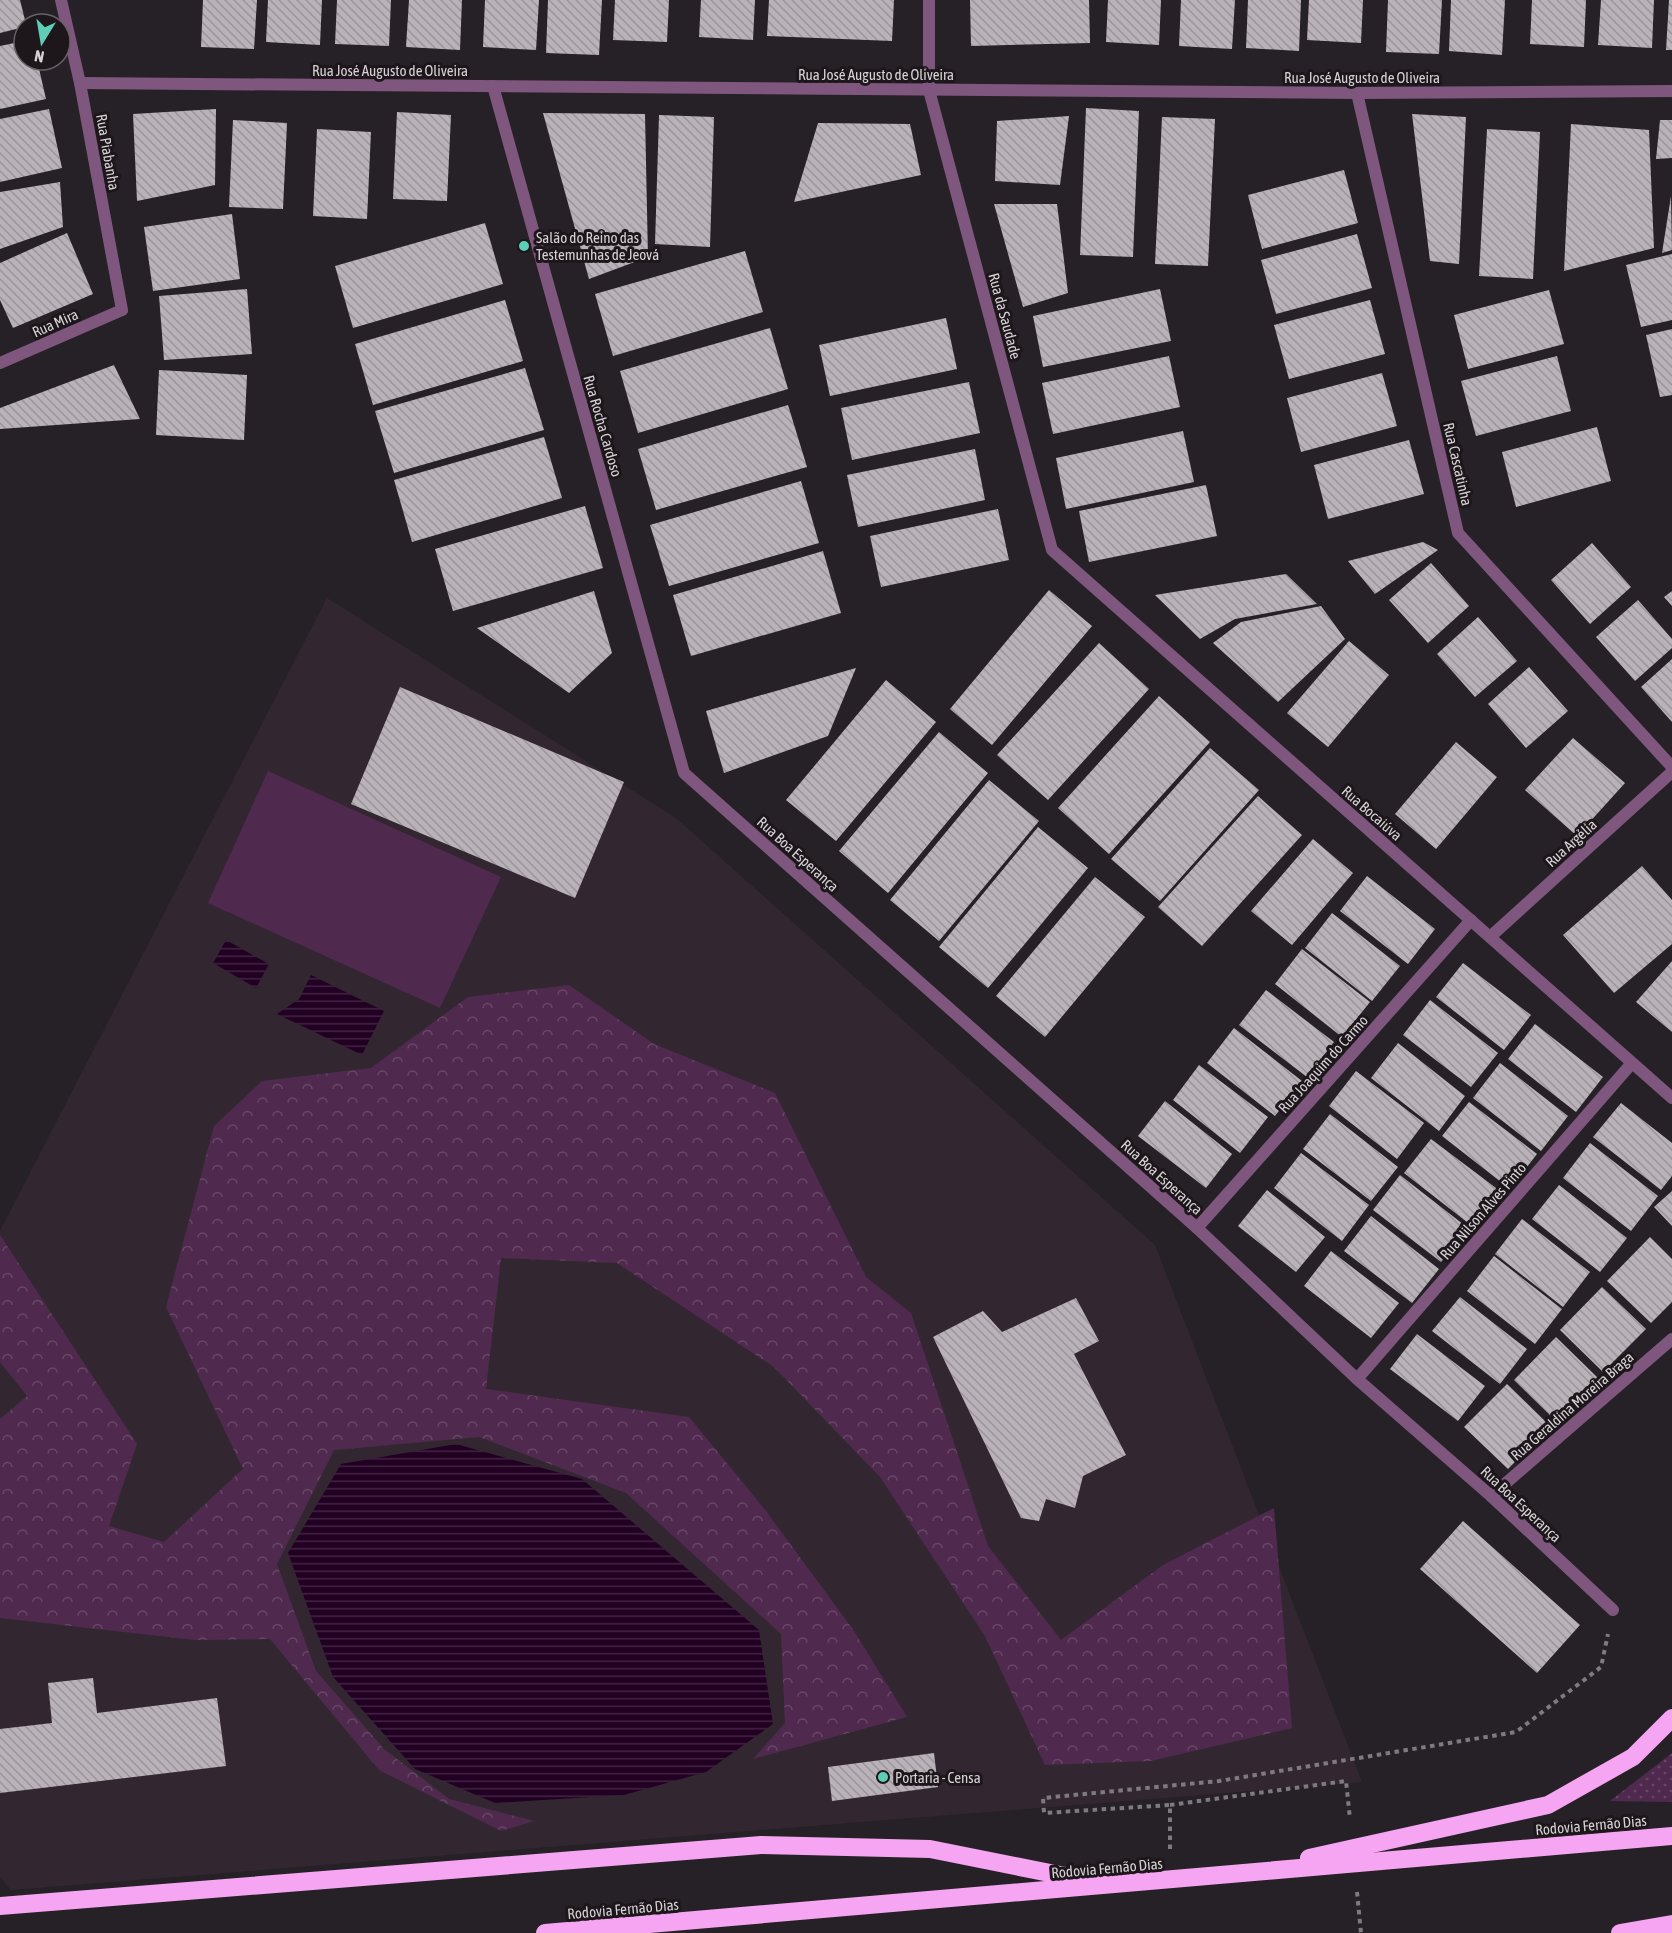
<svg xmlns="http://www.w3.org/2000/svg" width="1672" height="1933" viewBox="0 0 1672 1933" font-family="'Asap Condensed',sans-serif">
<defs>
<pattern id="green-dots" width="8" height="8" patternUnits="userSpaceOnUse" patternTransform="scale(1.5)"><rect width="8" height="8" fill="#50294f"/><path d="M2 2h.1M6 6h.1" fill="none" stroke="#684767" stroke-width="1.8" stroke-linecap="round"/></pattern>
<pattern id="forest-crowns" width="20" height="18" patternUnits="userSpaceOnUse" patternTransform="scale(1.5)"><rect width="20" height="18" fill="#50294f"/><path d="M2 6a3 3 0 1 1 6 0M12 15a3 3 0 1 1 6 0" fill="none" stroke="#684767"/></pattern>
<pattern id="water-rules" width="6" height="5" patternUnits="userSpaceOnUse" patternTransform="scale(1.5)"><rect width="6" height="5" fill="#220023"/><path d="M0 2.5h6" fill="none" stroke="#412442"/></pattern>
<pattern id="building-back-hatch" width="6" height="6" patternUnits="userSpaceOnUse" patternTransform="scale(1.5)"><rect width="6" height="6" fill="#b9b2b9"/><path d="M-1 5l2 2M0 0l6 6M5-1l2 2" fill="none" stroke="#9b959b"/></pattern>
</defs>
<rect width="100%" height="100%" fill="#262126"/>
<path fill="#322731" d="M327,598L676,818L1155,1245L1362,1782L11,1890L0,1877V1231Z"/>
<path fill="url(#green-dots)" d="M1672,1753V1802L1610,1801Z"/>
<path fill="url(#forest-crowns)" d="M569,985L654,1044L775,1093L866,1277L911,1313L988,1546L1061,1640L1163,1565L1274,1508L1292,1728L1151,1761L1045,1765L985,1636L880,1477L774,1367L617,1263L501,1258L486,1389L689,1417L766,1511L854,1631L907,1717L753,1759L785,1723L781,1634L626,1493L479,1437L334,1450L277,1564L316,1671L384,1749L449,1799L534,1821L501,1831L379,1770L270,1639L195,1640L0,1618V1419L27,1396L0,1362V1235L137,1444L109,1526L164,1542L243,1469L166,1307L214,1126L262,1081L371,1068L468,997Z"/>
<path fill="#50294f" d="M268,771L501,877L440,1008L208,903Z"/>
<g fill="url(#water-rules)">
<path d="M226,940L269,964L256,988L213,963Z"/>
<path d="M311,975L384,1011L362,1055L277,1014L299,999Z"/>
<path d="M456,1444L582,1479L759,1630L773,1724L706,1772L624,1795L495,1803L415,1769L333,1677L288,1553L341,1464Z"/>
</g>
<g fill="url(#building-back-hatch)">
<path d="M0,0H20L26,24L24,27L0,33Z"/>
<path d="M203,0H257L254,49L201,47Z"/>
<path d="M268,0H322L320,45L266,42Z"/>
<path d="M337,0H391L389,46L335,44Z"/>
<path d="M409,0H462L460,50L406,47Z"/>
<path d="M485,0H539L536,50L483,47Z"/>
<path d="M548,0H602L599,55L546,53Z"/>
<path d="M615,0H669L667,42L613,40Z"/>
<path d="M701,0H755L753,40L699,37Z"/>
<path d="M769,0H894L892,41L767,36Z"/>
<path d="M970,0H1089L1090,43L971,46Z"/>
<path d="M1108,0H1161L1159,45L1106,42Z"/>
<path d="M1181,0H1235L1232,49L1179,46Z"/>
<path d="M1248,0H1301L1299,51L1246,48Z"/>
<path d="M1309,0H1363L1361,43L1307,40Z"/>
<path d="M1388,0H1442L1439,54L1386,52Z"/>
<path d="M1451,0H1505L1502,55L1449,51Z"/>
<path d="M1532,0H1586L1584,47L1530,44Z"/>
<path d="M1601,0H1654L1652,48L1598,45Z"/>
<path d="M1669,0H1672V50H1666Z"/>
<path d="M24,41V60H37L46,99L0,109V46Z"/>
<path d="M1086,108L1139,111L1133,257L1080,255Z"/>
<path d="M49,109L62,168L0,182V119Z"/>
<path d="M216,109L215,185L137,201L133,114Z"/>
<path d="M397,112L451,115L447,201L393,199Z"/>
<path d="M543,113L645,114L648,257L589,279Z"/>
<path d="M1412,114L1466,117L1459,264L1430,261Z"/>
<path d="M659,115L714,117L710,247L655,244Z"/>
<path d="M1069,116L1060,185L995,181L997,121Z"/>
<path d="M1162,117L1215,119L1208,266L1155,264Z"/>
<path d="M233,120L287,123L283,209L229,207Z"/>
<path d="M1660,120H1672V158L1656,159Z"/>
<path d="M818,123L910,124L921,175L794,202Z"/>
<path d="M1571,124L1649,130L1654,248L1564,271Z"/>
<path d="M317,129L371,132L367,219L313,216Z"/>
<path d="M1487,129L1540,132L1533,279L1479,276Z"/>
<path d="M1344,170L1358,223L1262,249L1248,195Z"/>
<path d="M60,182L63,227L0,249V192Z"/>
<path d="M1671,196L1672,250L1662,253Z"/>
<path d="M994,204H1057L1068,293L1023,307Z"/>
<path d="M232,214L240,279L153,291L144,227Z"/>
<path d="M485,223L503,284L353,328L335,266Z"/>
<path d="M67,233L93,294L13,328L0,300V263Z"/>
<path d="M1357,234L1372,288L1276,314L1261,260Z"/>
<path d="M745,251L763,312L613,356L595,294Z"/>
<path d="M1672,254V320L1641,327L1626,265Z"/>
<path d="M247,289L252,354L164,360L159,296Z"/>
<path d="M1160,289L1171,341L1043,367L1033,316Z"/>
<path d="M1549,290L1564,344L1468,369L1454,315Z"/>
<path d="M505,300L523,361L373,405L355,344Z"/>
<path d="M1370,300L1385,354L1289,379L1274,325Z"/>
<path d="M946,318L957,369L830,396L819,345Z"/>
<path d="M770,328L788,389L638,433L620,371Z"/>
<path d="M1672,329V395L1660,397L1646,335Z"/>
<path d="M1169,356L1180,407L1053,434L1042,383Z"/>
<path d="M1557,356L1571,411L1476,436L1461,381Z"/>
<path d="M114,365L140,419L0,429V408Z"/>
<path d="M525,368L544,430L394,473L375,411Z"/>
<path d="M159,370L247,375L244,440L156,435Z"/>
<path d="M1382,373L1397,426L1301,452L1287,398Z"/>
<path d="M969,382L980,433L852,460L841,408Z"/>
<path d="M788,405L807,467L656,510L638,449Z"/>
<path d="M1597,427L1611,481L1516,507L1502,452Z"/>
<path d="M1183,431L1194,482L1066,509L1056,458Z"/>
<path d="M544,437L562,498L412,542L394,480Z"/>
<path d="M1409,440L1424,494L1328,519L1314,465Z"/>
<path d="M975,449L985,500L858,527L847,475Z"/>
<path d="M801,481L819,543L669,586L650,525Z"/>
<path d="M1206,485L1217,536L1089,562L1079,511Z"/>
<path d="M585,506L603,568L453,611L435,549Z"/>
<path d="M998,509L1009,560L881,587L870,536Z"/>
<path d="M1423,542L1438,550L1375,594L1348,561Z"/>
<path d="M1592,543L1631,587L1590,624L1551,580Z"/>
<path d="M823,551L841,613L691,656L673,595Z"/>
<path d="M1431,563L1469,606L1428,643L1389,600Z"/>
<path d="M1286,574L1317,604L1235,619L1200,639L1155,595Z"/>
<path d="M1049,590L1092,626L992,745L950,709Z"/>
<path d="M594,591L612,653L569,693L477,628Z"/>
<path d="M1672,591V606L1664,597Z"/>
<path d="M1638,600L1672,639V648L1635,681L1596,637Z"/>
<path d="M1321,606L1345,639L1278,702L1213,643L1241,622Z"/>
<path d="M1478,617L1517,661L1475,697L1437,654Z"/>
<path d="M1349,641L1389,675L1328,747L1287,713Z"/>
<path d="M1099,643L1149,689L1048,800L997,755Z"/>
<path d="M1672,659V722L1641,687Z"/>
<path d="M1529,667L1568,711L1526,748L1488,704Z"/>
<path d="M856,668L828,736L724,773L706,711Z"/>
<path d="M886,680L936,722L836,841L786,800Z"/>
<path d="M400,687L624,782L575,898L351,804Z"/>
<path d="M1159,696L1210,742L1109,854L1058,808Z"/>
<path d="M939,732L988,773L888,893L839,851Z"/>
<path d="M1573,738L1625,783L1577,836L1525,790Z"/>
<path d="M1456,742L1497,777L1436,849L1395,814Z"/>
<path d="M1210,748L1259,790L1160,901L1111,859Z"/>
<path d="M989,780L1039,821L939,941L890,900Z"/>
<path d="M1258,796L1302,835L1202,946L1158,907Z"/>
<path d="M1038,827L1088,868L988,988L939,947Z"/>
<path d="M1313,839L1353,873L1292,945L1251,911Z"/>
<path d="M1642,866L1672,900V944L1614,993L1563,935Z"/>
<path d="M1367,876L1435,929L1408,964L1340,911Z"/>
<path d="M1095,877L1145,917L1045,1037L996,996Z"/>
<path d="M1332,913L1400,966L1372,1001L1305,948Z"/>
<path d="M1302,949L1370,1002L1342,1037L1275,984Z"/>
<path d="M1672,961V1032L1636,1002Z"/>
<path d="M1463,963L1531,1015L1504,1050L1436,997Z"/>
<path d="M1266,990L1334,1042L1307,1077L1239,1025Z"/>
<path d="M1430,1000L1498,1053L1471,1087L1403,1035Z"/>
<path d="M1535,1024L1603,1077L1576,1112L1508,1059Z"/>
<path d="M1234,1028L1302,1081L1275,1116L1207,1063Z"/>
<path d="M1398,1043L1465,1096L1439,1131L1371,1078Z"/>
<path d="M1500,1063L1568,1116L1541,1151L1473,1098Z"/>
<path d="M1199,1065L1268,1117L1240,1153L1173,1100Z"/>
<path d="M1356,1071L1424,1123L1397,1159L1329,1106Z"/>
<path d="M1165,1101L1232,1154L1206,1188L1138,1136Z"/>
<path d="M1469,1102L1537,1154L1510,1189L1442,1136Z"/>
<path d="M1621,1103L1672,1143V1176L1661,1190L1593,1137Z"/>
<path d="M1330,1114L1398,1167L1371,1201L1303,1149Z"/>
<path d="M1431,1139L1500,1191L1472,1226L1404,1173Z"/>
<path d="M1590,1143L1658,1196L1631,1231L1563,1178Z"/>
<path d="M1301,1153L1369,1205L1342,1241L1274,1188Z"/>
<path d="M1400,1175L1468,1228L1441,1262L1373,1210Z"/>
<path d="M1559,1185L1627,1238L1600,1272L1532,1219Z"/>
<path d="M1267,1190L1325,1237L1296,1272L1238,1226Z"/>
<path d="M1672,1191V1226L1654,1207Z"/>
<path d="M1371,1216L1439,1269L1412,1303L1344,1251Z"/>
<path d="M1522,1219L1590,1272L1563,1307L1495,1254Z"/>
<path d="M1650,1237L1672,1259V1302L1651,1323L1607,1281Z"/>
<path d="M1331,1251L1399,1303L1371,1338L1304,1286Z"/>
<path d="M1494,1256L1562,1309L1535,1344L1467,1291Z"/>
<path d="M1602,1287L1646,1329L1603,1372L1560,1330Z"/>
<path d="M1460,1297L1527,1349L1500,1384L1432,1331Z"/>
<path d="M1076,1298L1099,1341L1074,1354L1126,1455L1083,1476L1075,1508L1046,1499L1039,1521L1021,1518L933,1337L983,1311L1002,1332Z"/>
<path d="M1417,1334L1485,1386L1458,1421L1390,1369Z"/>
<path d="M1556,1337L1599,1379L1557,1422L1514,1380Z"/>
<path d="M1507,1384L1550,1426L1508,1469L1464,1427Z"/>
<path d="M1463,1521L1580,1625L1537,1673L1420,1569Z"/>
<path d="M93,1678L97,1713L217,1698L226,1766L0,1793V1729L52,1723L48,1683Z"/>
<path d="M934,1753L938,1787L832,1801L828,1767Z"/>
</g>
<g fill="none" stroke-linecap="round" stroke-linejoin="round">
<g stroke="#7f7a7f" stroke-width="4" stroke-dasharray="4.5 4.5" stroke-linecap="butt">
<path d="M1170,1805L1346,1781L1350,1819"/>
<path d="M1170,1849V1805L1044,1813L1043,1798L1219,1781L1516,1732L1601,1667L1608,1634"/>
<path d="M1357,1892L1361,1933"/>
</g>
<g stroke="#7f567d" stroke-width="12">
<path d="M929,0V90L1052,550L1672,1098"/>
<path d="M80,83L1357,93L1672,91"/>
<path d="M493,86L684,773L1197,1228L1357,1379L1491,1496L1613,1610"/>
<path d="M1357,93L1458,533L1672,767"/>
<path d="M0,363L122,310L80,83L61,0"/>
<path d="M1490,937L1672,772"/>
<path d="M1197,1228L1471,920"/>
<path d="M1357,1379L1632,1063"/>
<path d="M1491,1496L1672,1339"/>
</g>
<g stroke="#f6a5f3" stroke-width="18">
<path d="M1309,1858L1548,1805L1633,1757L1672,1718"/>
<path d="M0,1906L761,1845L930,1849L1095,1882"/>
<path d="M545,1933L1672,1836"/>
<path d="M1620,1933L1672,1924"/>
</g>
</g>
<g fill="#5eceb7" stroke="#1d171c" stroke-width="2">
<circle cx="524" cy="246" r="6"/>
<circle cx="883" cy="1777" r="6"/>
</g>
<g text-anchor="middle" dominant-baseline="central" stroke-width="6" stroke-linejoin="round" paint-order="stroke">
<g font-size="15" fill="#d5d1d5" stroke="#1d171c">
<text x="390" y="70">Rua José Augusto de Oliveira</text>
<text x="876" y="74">Rua José Augusto de Oliveira</text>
<text x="1362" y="77">Rua José Augusto de Oliveira</text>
<text transform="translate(108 152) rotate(80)">Rua Piabanha</text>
<text transform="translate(1005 316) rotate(75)">Rua da Saudade</text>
<text transform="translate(55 323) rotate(-24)">Rua Mira</text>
<text transform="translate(603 426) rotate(74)">Rua Rocha Cardoso</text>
<text transform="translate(1458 464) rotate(77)">Rua Cascatinha</text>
<text transform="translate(1372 813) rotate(41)">Rua Bocaiúva</text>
<text transform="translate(1571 843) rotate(-42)">Rua Argélia</text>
<text transform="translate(798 854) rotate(42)">Rua Boa Esperança</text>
<text transform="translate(1323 1064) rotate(-48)">Rua Joaquim do Carmo</text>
<text transform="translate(1162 1177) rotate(42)">Rua Boa Esperança</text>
<text transform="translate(1483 1211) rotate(-49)">Rua Nilson Alves Pinto</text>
<text transform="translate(1572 1406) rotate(-41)">Rua Geraldina Moreira Braga</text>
<text transform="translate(1521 1504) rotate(43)">Rua Boa Esperança</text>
<text transform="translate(1591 1825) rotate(-5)">Rodovia Fernão Dias</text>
<text transform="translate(1107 1868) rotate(-5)">Rodovia Fernão Dias</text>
<text transform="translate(623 1909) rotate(-5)">Rodovia Fernão Dias</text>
</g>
<g font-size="15" fill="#d5d1d5" stroke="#1d171c" text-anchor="start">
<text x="536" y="237">Salão do Reino das<tspan x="536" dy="17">Testemunhas de Jeová</tspan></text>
<text x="895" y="1777">Portaria - Censa</text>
</g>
</g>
<g transform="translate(42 42) rotate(191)"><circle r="28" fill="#1d171c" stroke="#676166" stroke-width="1.5"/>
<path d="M0-4.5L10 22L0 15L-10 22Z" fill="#5eceb7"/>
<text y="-9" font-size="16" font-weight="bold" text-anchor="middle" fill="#d5d1d5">N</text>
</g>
</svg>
